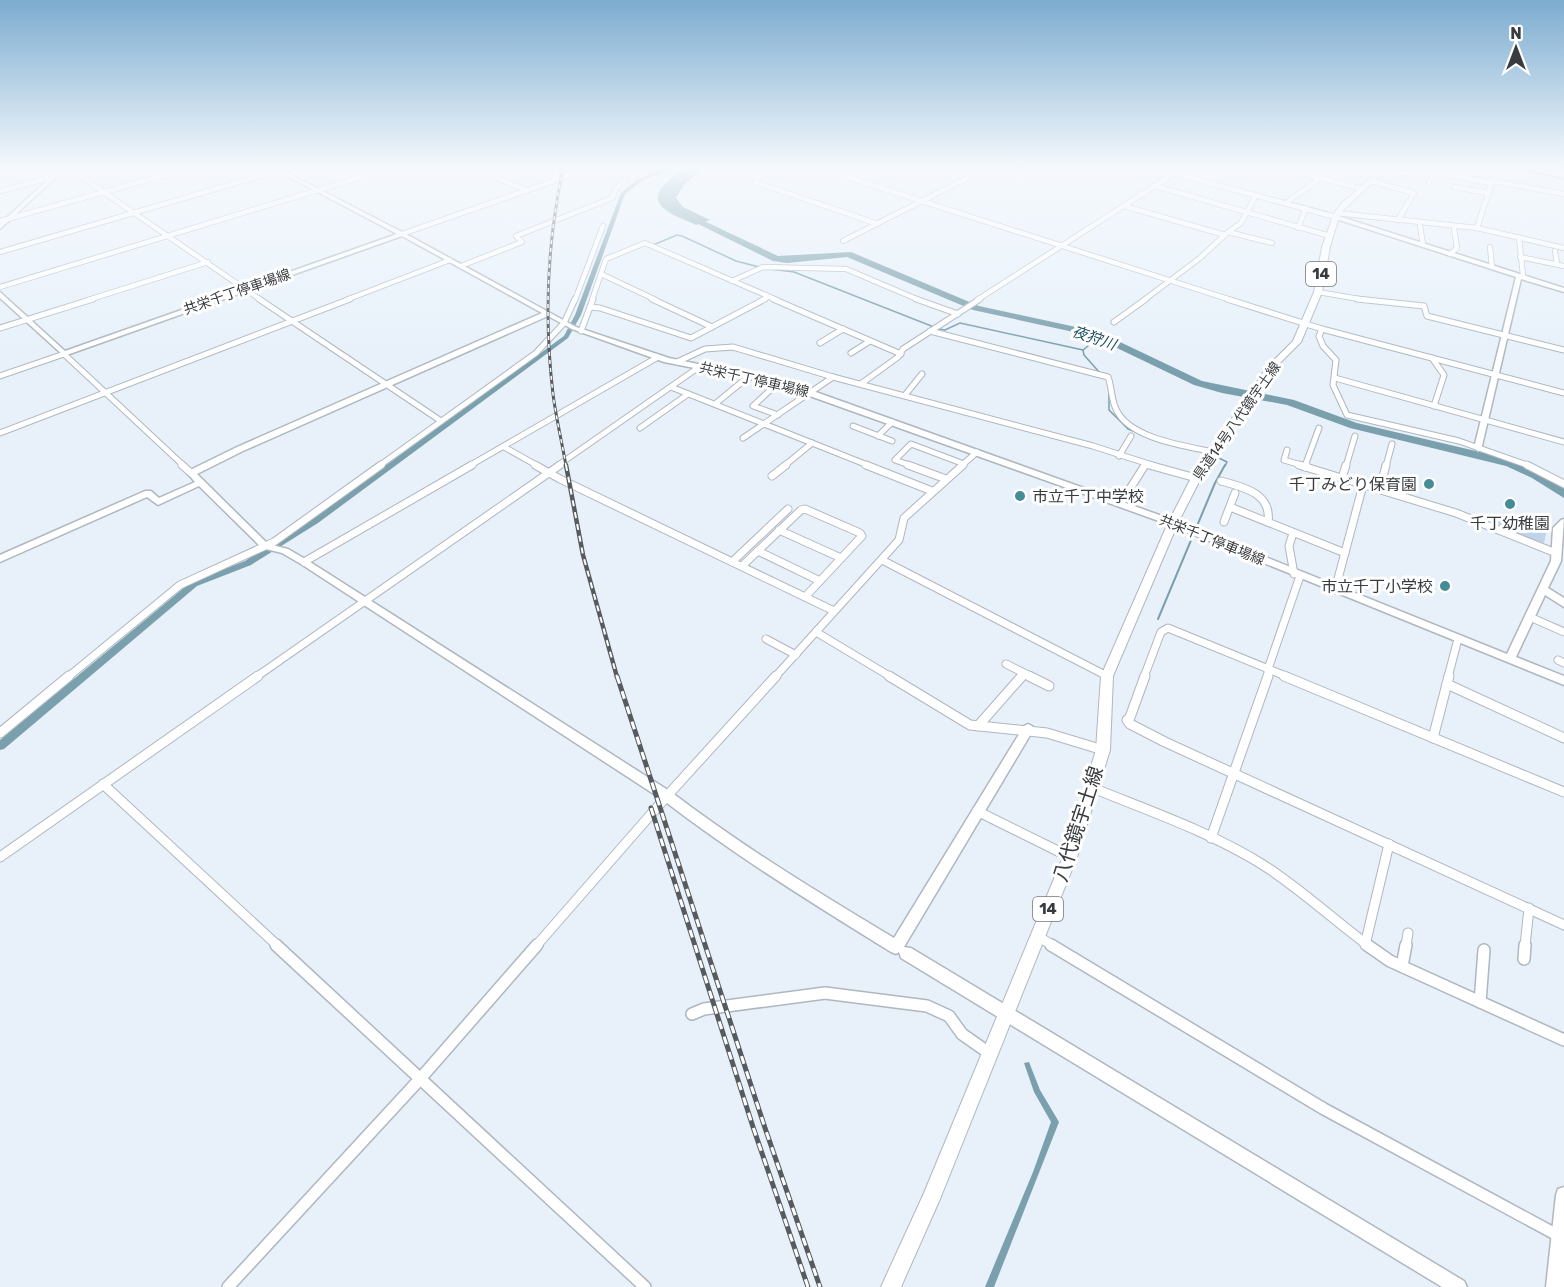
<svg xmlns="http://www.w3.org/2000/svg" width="1564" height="1287" viewBox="0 0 1564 1287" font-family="Rubik,'Noto Sans JP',sans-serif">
<rect width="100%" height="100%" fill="#e8f1fa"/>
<path fill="#bfd3ea" d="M1493,514L1499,516L1501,514L1547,529L1544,543L1490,525Z"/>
<g fill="#7ba0ad">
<path d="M655,169H701L683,186L676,198L683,207L710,220L696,225C685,219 651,210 659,192C663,184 673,177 679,171L673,169L657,176L647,173Z"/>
<path d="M1029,1062L1040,1090L1059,1122L994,1287H985L1033,1172L1051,1122L1034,1092L1024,1063Z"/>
</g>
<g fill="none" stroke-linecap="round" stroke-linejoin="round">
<g stroke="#7ba0ad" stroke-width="1.5">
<path d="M1519,169L1564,179"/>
<path d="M1229,186L1327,212"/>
<path d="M1344,216L1381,220"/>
<path d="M653,245L677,235L682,236L736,261L763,268L794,272L939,329L945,330L960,323L1083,350"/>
<path d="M1094,341L1095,334"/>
<path d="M1088,346L1083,350L1084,355L1100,373"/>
<path d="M1109,394V410L1128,429L1136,432"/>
<path d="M1215,456L1227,462L1225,466"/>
</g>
<path stroke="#7ba0ad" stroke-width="2" d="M1158,619L1215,483L1225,465"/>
<path fill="#7ba0ad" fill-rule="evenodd" d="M663,169H668L642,181L625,194L581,315L568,338L318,523L251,565L197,586L4,749L0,750V740L191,582L245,561L312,519L564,336L575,315L621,193L638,179Z"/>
<path fill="#7ba0ad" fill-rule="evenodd" d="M683,211L778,256L851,252L979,306L1099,332L1202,381L1294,400L1357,423L1514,460L1540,472L1564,488V498L1532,478L1506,466L1350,428L1287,405L1222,393L1194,385L1092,336L973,310L847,257L787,263L773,261L680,215L679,213Z"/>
<defs>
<g id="street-far4">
<path d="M70,169L261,300"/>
<path d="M475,169L526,190"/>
<path d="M822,169L1231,300"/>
<path d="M1159,169L1335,217"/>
<path d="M1284,169L1363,189"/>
<path d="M1384,169L1410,174"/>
<path d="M1414,169L1492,183"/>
<path d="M1176,170L1213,169"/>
<path d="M554,181L557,169"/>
<path d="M1371,181L1414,193L1398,220"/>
<path d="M1493,181L1564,194"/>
<path d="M755,182L875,223"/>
<path d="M1429,182L1435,173"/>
<path d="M1155,186L1330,236"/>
<path d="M1454,187L1488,193"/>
<path d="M0,191L52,177"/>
<path d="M1286,203L1331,170"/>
<path d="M1124,206L1225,235"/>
<path d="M1337,213L1477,228L1564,248"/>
<path d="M0,221L187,169"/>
<path d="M1420,226L1423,245"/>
<path d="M1298,228L1306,208"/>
<path d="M1477,228L1496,169"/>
<path d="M1228,232L1241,223L1256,195"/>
<path d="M402,234L588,169"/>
<path d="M1519,237L1523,275L1521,276"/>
<path d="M843,241L985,169"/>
<path d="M1490,247L1492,267"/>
<path d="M1555,251L1557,264"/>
<path d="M0,252L280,170"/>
<path d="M1450,254L1457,248L1454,228"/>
<path d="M1520,257L1564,266"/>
<path d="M461,266L522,242L516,236L612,198L616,189L625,180"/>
<path d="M601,274L656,300"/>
<path d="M732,281L763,267L846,269L919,300"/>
<path d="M0,287L387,169"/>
<path d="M1318,292L1365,300"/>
<path d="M88,300L208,262"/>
<path d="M346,300L450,260"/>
<path d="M575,300L603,226"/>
<path d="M592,300L606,259L645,243L777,300"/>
<path d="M762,300L768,297"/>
<path d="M977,300L1175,173"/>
<path d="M1144,300L1200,258L1228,232L1272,243"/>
</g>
<g id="street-far3">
<path d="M259,299L441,421"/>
<path d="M652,299L712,327"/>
<path d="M773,299L901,354"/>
<path d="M916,299L958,314"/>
<path d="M1227,299L1322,329L1319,336L1323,346L1336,360L1333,385L1347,415L1459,441L1530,466"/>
<path d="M1357,299L1424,306L1427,316L1564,350"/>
<path d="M590,307L593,299"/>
<path d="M1114,322L1146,299"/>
<path d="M0,328L93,299"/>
<path d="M1322,329L1564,393"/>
<path d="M581,331L590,307L600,308L691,338L765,299"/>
<path d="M930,331L1108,377C1112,387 1111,399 1116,409C1129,439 1186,446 1214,452"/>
<path d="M820,343L843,329"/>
<path d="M851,353L870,341"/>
<path d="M1432,358L1444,375L1434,406"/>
<path d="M677,362L705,349L733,347L833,377L1093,446L1155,466"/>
<path d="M0,376L64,354L184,466"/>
<path d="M1335,378L1564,442"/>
<path d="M778,383L753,406L778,415"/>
<path d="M862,383L898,357L903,349L980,299"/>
<path d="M671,387L870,466"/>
<path d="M905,395L922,374"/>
<path d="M715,404L748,377"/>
<path d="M853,426L892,441"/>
<path d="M640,428L688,394"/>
<path d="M0,433L350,299"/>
<path d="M878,436L892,422"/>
<path d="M743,438L833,377"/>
<path d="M504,447L538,466"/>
<path d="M1287,450L1284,460L1304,466"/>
<path d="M1119,456L1131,436"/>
<path d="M379,466L536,353L564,323L575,299"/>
<path d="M469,466L658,357"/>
<path d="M557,466L699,367"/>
<path d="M784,466L812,443"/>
<path d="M912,466L895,460L911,444L964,464"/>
<path d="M961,466L977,452"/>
<path d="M1144,466L1145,464"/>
<path d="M1305,466L1319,428"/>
<path d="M1346,466L1355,436"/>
<path d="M1386,466L1392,444"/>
</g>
<g id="street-far2">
<path d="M182,465L191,473"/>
<path d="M535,465L560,479L834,611"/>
<path d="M866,465L932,491"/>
<path d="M908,465L946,479"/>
<path d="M1149,465L1196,478"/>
<path d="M1299,465L1456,513L1556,553"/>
<path d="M1527,465L1564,484"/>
<path d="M1305,467L1306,465"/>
<path d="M772,476L786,465"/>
<path d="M1342,478L1346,465"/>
<path d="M1221,481C1243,487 1272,493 1268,522"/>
<path d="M1380,489L1386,465"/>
<path d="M1121,503L1145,465"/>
<path d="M1230,507L1345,553"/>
<path d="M1224,522L1235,493"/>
<path d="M779,530L841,558"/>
<path d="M1293,533L1289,546L1294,574"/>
<path d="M758,551L820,581"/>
<path d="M882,560L1107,676"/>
<path d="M304,562L472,465"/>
<path d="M732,562L788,509"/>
<path d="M742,566L801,510L805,509L860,533L862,536L805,597"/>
<path d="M1335,590L1363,485"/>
<path d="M1530,617L1564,632"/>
<path d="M816,632L891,677"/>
<path d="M766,639L796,655"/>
<path d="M1558,660L1564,663"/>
<path d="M1006,664L1032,677"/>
<path d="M68,677L180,585L274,542L381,465"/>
<path d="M256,677L560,465"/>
<path d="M775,677L899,540L904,518L963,465"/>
<path d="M1021,677L1024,674"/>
<path d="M1144,677L1161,632L1168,628L1288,677"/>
<path d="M1268,677V669L1300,576"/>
<path d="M1448,677L1458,639"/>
</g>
<g id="street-far1">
<path d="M889,676L970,725L1047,733L1103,750"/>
<path d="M1029,676L1049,686"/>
<path d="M1284,676L1564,792"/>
<path d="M1447,684L1564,738"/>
<path d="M1127,720L1130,724L1165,742L1564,925"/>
<path d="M1129,720L1145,676"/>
<path d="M978,726L1022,676"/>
<path d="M0,733L69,676"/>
<path d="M1433,738L1449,676"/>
<path d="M103,784L278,946"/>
<path d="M1093,788C1149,811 1208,831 1260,863C1299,887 1332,919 1369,946"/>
<path d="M977,811L1070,857"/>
<path d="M1211,838L1268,676"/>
<path d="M0,857L258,676"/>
<path d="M1037,936L1054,946"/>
<path d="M1365,945L1389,844"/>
<path d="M536,946L667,796L776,676"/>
<path d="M1406,946L1408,933"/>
<path d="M1525,946L1529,908"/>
</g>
<g id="street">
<path d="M276,945L645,1287"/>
<path d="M1051,945L1324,1109L1559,1236"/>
<path d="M1367,945L1390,961L1564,1040"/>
<path d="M1524,959L1525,945"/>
<path d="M1402,966L1406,945"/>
<path d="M1480,1002L1484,950"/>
<path d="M692,1014L704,1009L825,993L927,1006L949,1016L962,1034L989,1053"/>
<path d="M228,1287L420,1079L537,945"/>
</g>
<g id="secondary">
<path d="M59,169H65L0,229V224Z"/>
<path d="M274,169H280L404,233L576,327L669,358L761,377L813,391L1176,521L1507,654L1551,561L1553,528L1561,520L1564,519L1561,561L1548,588L1564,598V607L1545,595L1516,657L1564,676V685L1170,525L807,395L760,381L664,362L572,329L548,316L243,451L197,474L268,544L288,549L307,560L671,792C742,846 817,892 894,938L1024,726L1028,724L1032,726L1034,729L1032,732L904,947L911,948L1464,1281L1467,1287H1442L901,958L899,952L896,954L891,952C813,904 736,856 663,800L301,564L282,553L262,548L199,486L158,505L147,497L0,562V555L145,491H151L159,498L195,482L187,473L188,471L237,447L542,313L402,236L64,356L0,298V292L65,351L397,234Z"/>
<path d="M1335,215L1564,288V292L1521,279L1481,450L1478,451L1474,448L1516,277L1333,218L1332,217Z"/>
<path d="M1564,1187V1287H1546L1556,1195L1558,1189Z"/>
</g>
<path id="primary" d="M1381,169H1387L1340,213L1330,247L1322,292L1301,342L1274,369L1201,478L1178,523L1113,676L1110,750L1077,857L940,1199L901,1287H881L924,1193L1063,857L1096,750L1101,676L1168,523L1191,478L1267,367L1293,341L1314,292L1322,247L1334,213L1341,204Z"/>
</defs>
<use href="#street-far4" stroke="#afb7bf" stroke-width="6"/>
<use href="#street-far3" stroke="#afb7bf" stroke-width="7"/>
<use href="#street-far2" stroke="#afb7bf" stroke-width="9"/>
<use href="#street-far1" stroke="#afb7bf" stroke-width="11"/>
<use href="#street" stroke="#afb7bf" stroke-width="14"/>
<use href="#secondary" stroke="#afb7bf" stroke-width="3"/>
<use href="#primary" stroke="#afb7bf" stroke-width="2"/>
<use href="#street-far4" stroke="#fff" stroke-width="4.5"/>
<use href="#street-far3" stroke="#fff" stroke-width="5"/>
<use href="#street-far2" stroke="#fff" stroke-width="7"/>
<use href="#street-far1" stroke="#fff" stroke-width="9"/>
<use href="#street" stroke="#fff" stroke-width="11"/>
<use href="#secondary" fill="#fff" fill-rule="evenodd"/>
<use href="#primary" fill="#fff" fill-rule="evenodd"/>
<defs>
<path id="rail-far2" d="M563,169C547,243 544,318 553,394C556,418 562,442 566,466"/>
<path id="rail-far1" d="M566,465L583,555L617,677"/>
<g id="rail">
<path d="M617,676L765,1128L820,1287"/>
<path d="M651,808L753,1127L808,1287"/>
</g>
</defs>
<use href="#rail-far2" stroke="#565b5f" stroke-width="3"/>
<use href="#rail-far1" stroke="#565b5f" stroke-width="4.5"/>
<use href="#rail" stroke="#565b5f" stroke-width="5"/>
<use href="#rail-far2" stroke="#fff" stroke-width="1.5" stroke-dasharray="4" stroke-linecap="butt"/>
<use href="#rail-far1" stroke="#fff" stroke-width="2" stroke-dasharray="6" stroke-linecap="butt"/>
<use href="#rail" stroke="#fff" stroke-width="3" stroke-dasharray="8" stroke-linecap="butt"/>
</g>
<linearGradient id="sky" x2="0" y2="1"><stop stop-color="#7cacd0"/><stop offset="0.48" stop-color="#f5f9fd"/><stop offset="1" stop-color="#f5f9fd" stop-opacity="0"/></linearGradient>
<rect width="1564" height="349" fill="url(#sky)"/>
<g fill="#468c97" stroke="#fff" stroke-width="2">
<circle cx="1429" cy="484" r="6"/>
<circle cx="1020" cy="496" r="6"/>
<circle cx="1510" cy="504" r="6"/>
<circle cx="1445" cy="586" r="6"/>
</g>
<g text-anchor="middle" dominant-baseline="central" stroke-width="6" stroke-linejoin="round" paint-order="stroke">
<g font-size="14" fill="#383c3f" stroke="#fff">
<text transform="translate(237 292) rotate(-19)">共栄千丁停車場線</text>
<text transform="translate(754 380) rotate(13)">共栄千丁停車場線</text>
<text transform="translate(1237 421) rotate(-55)">県道14号八代鏡宇土線</text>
<text transform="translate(1212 540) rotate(22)">共栄千丁停車場線</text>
</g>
<g fill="#fff" stroke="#747679" stroke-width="1.5">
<rect x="1306" y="262" width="30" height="24" rx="4.5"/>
<rect x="1033" y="897" width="30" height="24" rx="4.5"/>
</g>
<g font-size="15" font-weight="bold" fill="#383c3f">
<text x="1321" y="274">14</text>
<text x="1048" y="909">14</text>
</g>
<g font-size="15" font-style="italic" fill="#1b505f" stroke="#fff">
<text transform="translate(1094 338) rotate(19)">夜狩川</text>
</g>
<g font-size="16" fill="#383c3f" stroke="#fff" text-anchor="end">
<text x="1417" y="484">千丁みどり保育園</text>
<text x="1032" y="496" text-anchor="start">市立千丁中学校</text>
<text x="1510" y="523" text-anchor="middle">千丁幼稚園</text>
<text x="1433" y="586">市立千丁小学校</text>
</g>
<g font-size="20" fill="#383c3f" stroke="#fff">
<text transform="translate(1078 824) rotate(-72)">八代鏡宇土線</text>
</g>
</g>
<g transform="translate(1516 48)" stroke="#ffffff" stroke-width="4.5" paint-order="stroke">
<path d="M0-4.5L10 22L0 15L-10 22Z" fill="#383c3f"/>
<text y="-9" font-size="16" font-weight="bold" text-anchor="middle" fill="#383c3f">N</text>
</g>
</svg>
